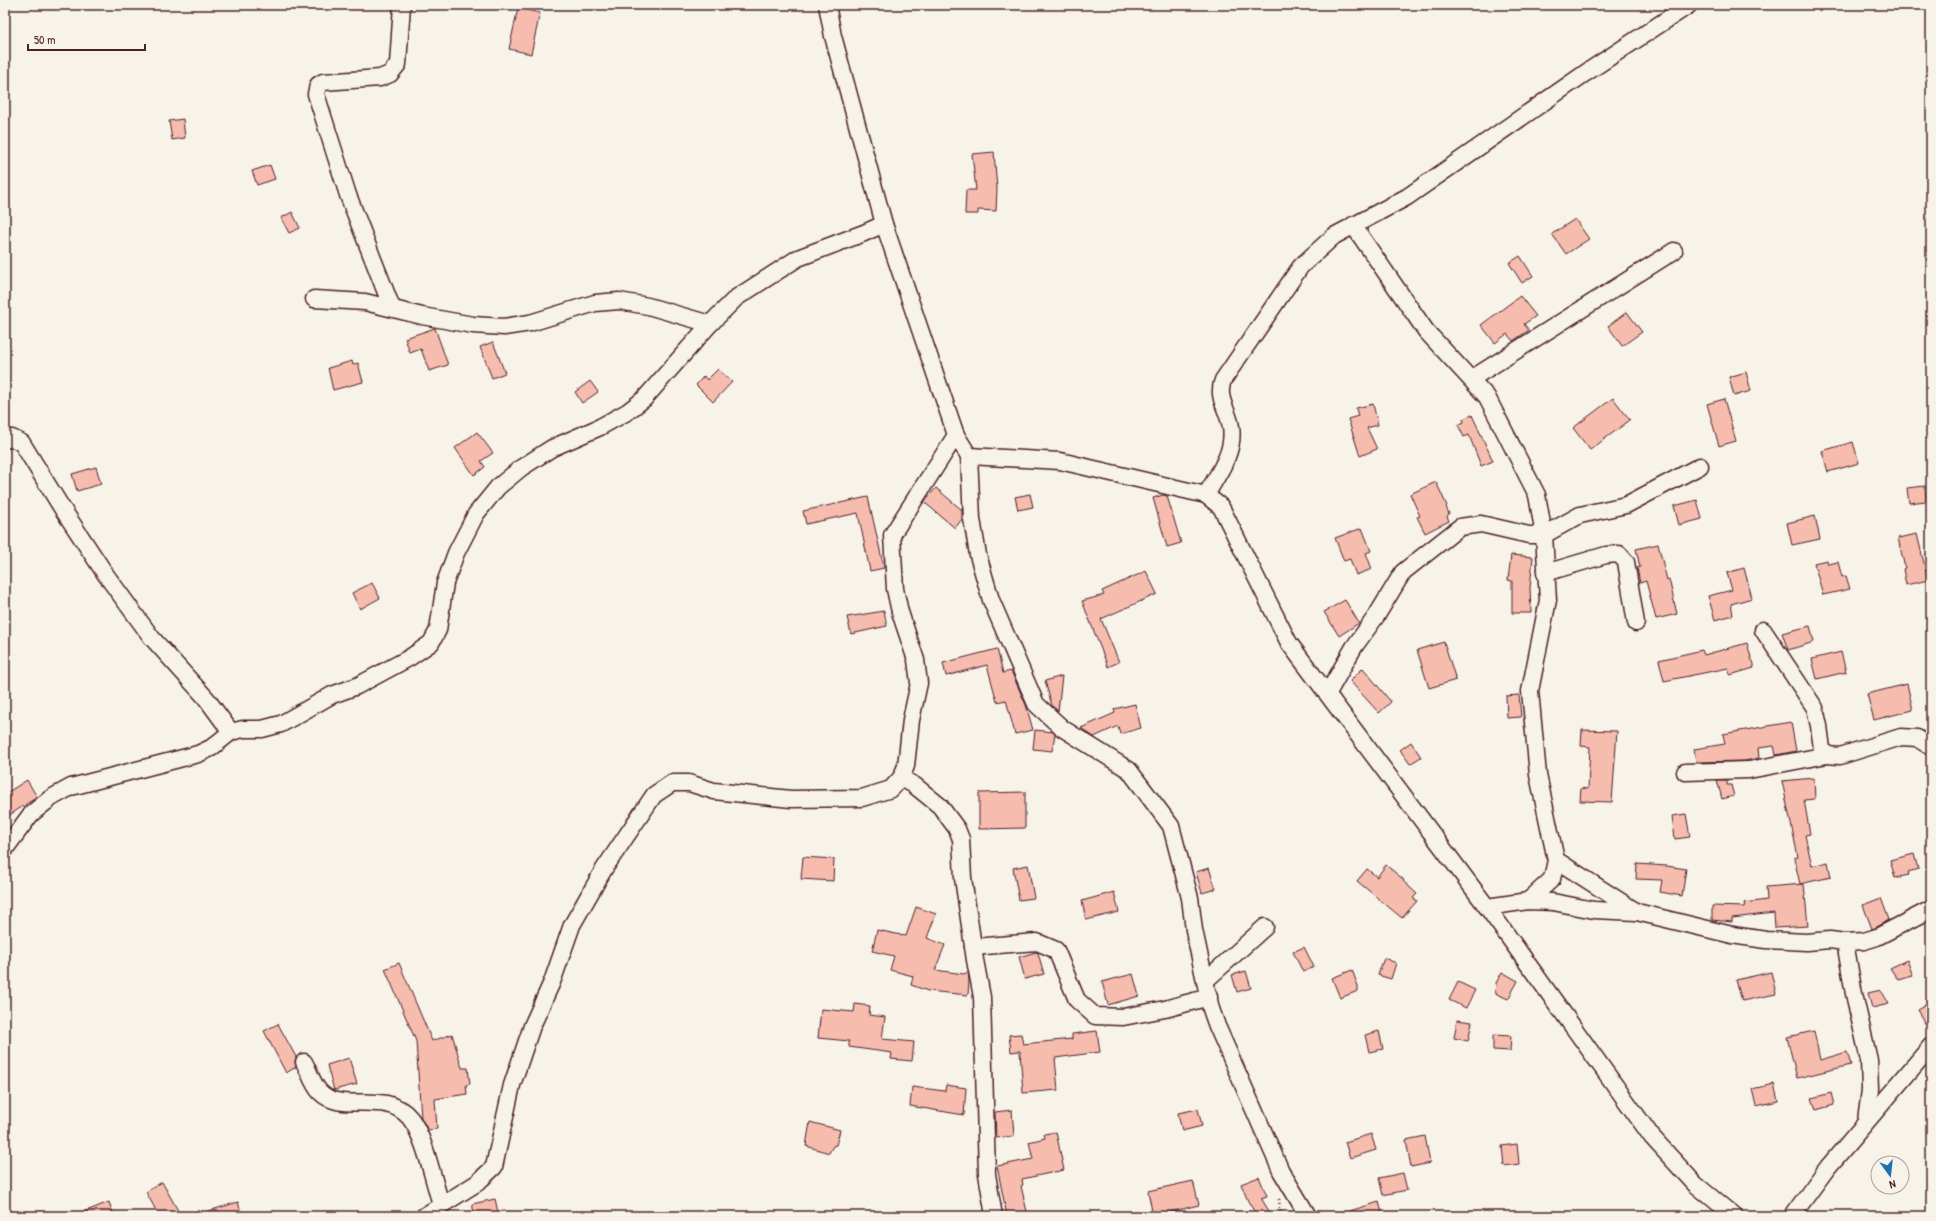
<svg xmlns="http://www.w3.org/2000/svg" width="1936" height="1221" viewBox="0 0 1936 1221" font-family="'Patrick Hand',sans-serif">
<rect width="100%" height="100%" fill="#f7f3e8"/>
<filter id="ink" filterUnits="userSpaceOnUse"><feTurbulence type="fractalNoise" baseFrequency=".025" numOctaves="2"/><feDisplacementMap in="SourceGraphic" scale="8" xChannelSelector="R" yChannelSelector="G"/><feConvolveMatrix kernelMatrix="1 2 1 2 8 2 1 2 1" color-interpolation-filters="sRGB"/></filter>
<g filter="url(#ink)">
<g fill="#f6bdae" stroke="#4a1f2b">
<path d="M518,8L540,13L531,54L509,49Z"/>
<path d="M183,119L185,138L172,140L169,121Z"/>
<path d="M994,152L997,188L996,211L978,210V214H965L966,190H976L972,154Z"/>
<path d="M270,165L275,179L257,185L252,171Z"/>
<path d="M292,212L300,228L289,233L281,218Z"/>
<path d="M1575,219L1589,239L1566,254L1552,234Z"/>
<path d="M1520,256L1533,276L1522,283L1509,263Z"/>
<path d="M1520,296L1536,316L1524,324L1529,330L1513,341L1507,334L1495,343L1481,325Z"/>
<path d="M1627,312L1642,332L1622,346L1608,326Z"/>
<path d="M435,328L448,365L429,371L421,349L410,353L405,338Z"/>
<path d="M493,342L505,373L492,378L480,347Z"/>
<path d="M352,361L353,365L358,363L363,382L333,390L328,368Z"/>
<path d="M718,369L732,382L713,402L696,385L704,376L707,380Z"/>
<path d="M1746,372L1751,391L1734,396L1729,377Z"/>
<path d="M590,381L598,392L582,403L575,392Z"/>
<path d="M1613,398L1630,420L1590,450L1573,428Z"/>
<path d="M1724,399L1736,441L1719,446L1707,404Z"/>
<path d="M1373,404L1378,425L1367,428L1377,449L1360,456L1348,419L1358,416L1356,408Z"/>
<path d="M1472,415L1493,461L1481,466L1469,435L1464,437L1458,425L1464,422L1463,419Z"/>
<path d="M477,432L493,453L481,461L485,467L474,475L455,448Z"/>
<path d="M1853,442L1859,463L1828,472L1822,451Z"/>
<path d="M96,467L101,484L77,491L72,474Z"/>
<path d="M1436,482L1447,506L1446,507L1449,514L1447,516L1449,521L1425,533L1417,517L1420,516L1410,494Z"/>
<path d="M1925,486L1926,501L1909,503L1907,488Z"/>
<path d="M936,488L962,510V519L955,528L924,502Z"/>
<path d="M1030,494L1033,507L1018,510L1015,497Z"/>
<path d="M1163,495L1167,496L1181,543L1167,547L1153,498Z"/>
<path d="M868,497L884,568L870,571L858,513L806,524L803,511Z"/>
<path d="M1697,500L1702,519L1679,525L1674,506Z"/>
<path d="M1815,516L1820,539L1792,545L1787,523Z"/>
<path d="M1362,528L1371,551L1366,553L1372,569L1356,575L1350,559L1344,561L1335,538Z"/>
<path d="M1917,534L1928,580L1906,585L1903,569L1905,568L1898,538Z"/>
<path d="M1658,544L1667,580L1669,579L1677,614L1656,619L1646,581L1640,583L1637,568L1640,567L1636,549Z"/>
<path d="M1511,555L1533,557L1530,588L1531,613H1512V581L1508,580Z"/>
<path d="M1827,560L1828,564L1838,562L1842,577L1846,576L1850,589L1823,595L1814,563Z"/>
<path d="M1744,568L1752,598L1731,604L1733,615L1715,620L1708,596L1732,590L1727,573Z"/>
<path d="M1146,571L1157,594L1101,619L1119,662L1108,667L1082,601L1104,595L1102,591Z"/>
<path d="M372,583L380,598L360,609L352,593Z"/>
<path d="M1345,600L1359,623L1339,636L1324,612Z"/>
<path d="M884,611L887,626L851,634L847,617Z"/>
<path d="M1810,626L1814,642L1788,650L1782,633Z"/>
<path d="M1444,642L1456,680L1429,688L1417,650Z"/>
<path d="M1747,643L1754,668L1730,675L1728,668L1664,681L1659,660L1702,650L1704,655Z"/>
<path d="M997,649L1003,673L1011,671L1026,705L1033,730L1015,734L1006,700L997,702L987,665L946,676L943,663Z"/>
<path d="M1841,652L1846,672L1817,679L1812,659Z"/>
<path d="M1363,668L1391,702L1379,713L1350,681Z"/>
<path d="M1062,676L1058,711L1052,706L1045,681Z"/>
<path d="M1907,684L1913,710L1874,720L1867,694Z"/>
<path d="M1519,695L1521,717L1507,718L1506,696Z"/>
<path d="M1135,704L1141,728L1120,734L1118,726L1094,737L1081,728L1115,713L1114,709Z"/>
<path d="M1791,722L1796,751L1776,755L1774,746L1758,748L1759,758L1745,761L1696,762L1694,749L1725,744L1723,734Z"/>
<path d="M1035,730L1053,732L1055,734L1052,751L1033,749Z"/>
<path d="M1582,730L1617,731L1612,802L1580,801L1581,788L1588,789L1590,747L1581,746Z"/>
<path d="M1411,742L1421,757L1410,764L1400,750Z"/>
<path d="M1814,778L1815,799L1804,800L1810,834L1805,835L1812,866L1828,862L1831,877L1800,884L1794,858L1798,857L1782,781Z"/>
<path d="M27,780L37,797L5,818V794Z"/>
<path d="M1717,780H1727V785H1731L1734,796L1722,799Z"/>
<path d="M1025,792V828L979,829V793Z"/>
<path d="M1686,814L1690,837L1675,839L1672,816Z"/>
<path d="M1914,854L1918,869L1908,872L1909,875L1895,878L1890,860Z"/>
<path d="M803,857L834,859L833,881L801,879Z"/>
<path d="M1637,864L1667,866L1686,869L1682,896L1660,892L1662,880L1636,879Z"/>
<path d="M1028,865L1034,898L1019,900L1013,868Z"/>
<path d="M1386,865L1404,880L1403,881L1417,894L1413,898L1417,901L1402,918L1357,881L1367,869L1377,877Z"/>
<path d="M1209,868L1216,889L1202,893L1196,872Z"/>
<path d="M1804,884L1808,926L1775,928L1774,913L1732,918V922L1712,920V906L1745,907L1744,903L1767,900L1766,887Z"/>
<path d="M1114,892L1119,912L1086,920L1082,901Z"/>
<path d="M1881,898L1889,920L1872,929L1863,905Z"/>
<path d="M916,907L936,914L927,938L945,945L935,970L964,974L968,972L969,981L968,995L928,991L911,985L913,976L890,970L894,956L872,951L877,930L906,936Z"/>
<path d="M1304,947L1314,967L1303,972L1293,952Z"/>
<path d="M1036,952L1038,953L1044,974L1025,979L1019,957Z"/>
<path d="M1384,958L1396,963L1391,979L1378,975Z"/>
<path d="M1907,960L1913,976L1898,980L1890,968Z"/>
<path d="M399,963L432,1041L452,1034L462,1068H468L470,1084L466,1085L467,1094L435,1099L437,1129L428,1130L421,1118L416,1041L385,969Z"/>
<path d="M1352,970L1358,986V991L1340,998L1332,978Z"/>
<path d="M1246,971L1251,988L1237,992L1232,975Z"/>
<path d="M1502,972L1518,981L1508,999L1495,993L1496,983Z"/>
<path d="M1771,972L1776,994L1742,1001L1736,980Z"/>
<path d="M1133,974L1139,996L1108,1005L1102,982Z"/>
<path d="M1458,982L1475,990L1466,1008L1449,1000Z"/>
<path d="M1881,990L1889,1004L1872,1008L1868,993Z"/>
<path d="M1931,1002V1033L1917,1010Z"/>
<path d="M855,1004L870,1006L869,1015L885,1017L882,1039L914,1042L912,1061L891,1059L892,1053L849,1047V1041L818,1038L821,1009L854,1012Z"/>
<path d="M1457,1020L1472,1022L1468,1041L1454,1038Z"/>
<path d="M278,1024L296,1057L295,1062L296,1067L286,1073L264,1031Z"/>
<path d="M1097,1031L1100,1052L1055,1058L1058,1090L1023,1093L1020,1051L1011,1052L1009,1035L1021,1034L1023,1044L1072,1039V1034Z"/>
<path d="M1379,1031L1383,1049L1369,1052L1365,1035Z"/>
<path d="M1814,1031L1820,1060L1847,1052L1851,1065L1797,1078L1787,1037Z"/>
<path d="M1493,1035L1511,1036L1510,1051L1493,1050Z"/>
<path d="M349,1058L357,1084L334,1090L327,1065Z"/>
<path d="M1774,1084L1778,1101L1756,1106L1752,1089Z"/>
<path d="M946,1085L966,1088L964,1115L910,1106L912,1087L945,1091Z"/>
<path d="M1831,1093L1834,1105L1816,1110L1812,1098Z"/>
<path d="M1198,1109L1202,1126L1182,1131L1178,1113Z"/>
<path d="M1012,1110L1014,1136L996,1138L995,1112Z"/>
<path d="M810,1122L840,1130L836,1145L833,1146L829,1153L806,1146Z"/>
<path d="M1056,1132L1064,1170L1022,1179L1023,1185L1021,1186L1028,1216H1007L997,1166L1033,1159L1029,1142L1045,1138L1044,1134Z"/>
<path d="M1371,1134L1376,1150L1350,1158L1345,1142Z"/>
<path d="M1425,1136L1430,1163L1411,1167L1406,1140Z"/>
<path d="M1517,1144L1519,1164L1504,1166L1502,1146Z"/>
<path d="M1403,1173L1407,1190L1383,1195L1379,1178Z"/>
<path d="M1259,1177L1267,1196L1261,1198L1272,1216H1257L1248,1201L1241,1184Z"/>
<path d="M1193,1181L1199,1205L1153,1216L1148,1191Z"/>
<path d="M162,1182L181,1216H159L146,1192Z"/>
<path d="M495,1199L499,1216H475L472,1204Z"/>
<path d="M109,1202L114,1216H76V1215Z"/>
<path d="M238,1202L242,1216H203L202,1213Z"/>
<path d="M1379,1202L1383,1216H1343V1213Z"/>
</g>
<g fill="none" stroke-linecap="round" stroke-linejoin="round">
<defs>
<g id="minor">
<path d="M1353,225L1426,331L1487,397L1537,495L1544,535L1548,600L1530,691L1538,775L1556,860L1637,912"/>
<path d="M314,299L365,302L422,316L473,325L504,327L530,323L595,303L619,301L648,306L710,324"/>
<path d="M392,308L348,195L316,94L318,85L323,82L380,78L390,74L398,64L402,5"/>
<path d="M1471,379L1674,251"/>
<path d="M956,435L969,456L972,519L978,555L991,600L1036,704L1062,728L1129,770L1171,826L1190,898L1194,930L1211,1009L1217,1026L1281,1171L1308,1216"/>
<path d="M5,440L12,438L22,443L60,505L106,575L152,638L206,698L231,732"/>
<path d="M969,456L1060,461L1206,495L1221,507L1289,643L1487,907L1652,1137L1695,1184L1734,1216"/>
<path d="M1206,495C1218,474 1235,452 1231,427C1228,409 1216,398 1223,380L1301,266L1334,236L1407,197L1584,74L1689,5"/>
<path d="M1545,573L1606,555L1619,554L1626,562L1636,623"/>
<path d="M1763,630L1815,708L1819,726L1822,749L1827,755L1840,756L1901,737L1917,738L1931,747"/>
<path d="M1328,693L1354,647L1377,615L1403,572L1460,527L1481,524L1529,535H1544L1580,515L1626,505L1700,466"/>
<path d="M1685,772L1749,770L1827,755"/>
<path d="M901,778L914,785L940,806L957,829L961,839L963,878L975,960L982,997L987,1174L994,1216"/>
<path d="M5,849L31,814L51,798L71,787L198,754L211,748L231,732L243,729H262L281,724L332,695L357,686L409,658L431,643L438,630L445,583L456,553L476,514L498,487L521,468L552,448L600,427L627,412L644,399L710,324L736,298L798,258L864,233L884,224"/>
<path d="M1528,901L1552,879L1556,860"/>
<path d="M1487,907L1528,901L1553,902L1594,910L1637,912L1732,935L1766,940L1806,942L1830,940L1845,942L1864,941L1877,937L1931,909"/>
<path d="M1845,942L1854,994L1869,1060L1870,1090L1866,1121"/>
<path d="M973,947L1037,942L1056,950L1077,1000L1095,1016L1123,1017L1165,1009L1209,997"/>
<path d="M1205,981L1265,927"/>
<path d="M304,1062C309,1071 313,1085 320,1092C342,1115 385,1088 410,1118C425,1137 433,1180 441,1204"/>
<path d="M424,1216L477,1183L494,1167L512,1085L532,1026L552,982L572,925L604,869L654,795L672,783H689L714,791L791,799L862,798L891,789L901,778L906,766L911,720L919,683L916,660L900,612L895,589L892,535L956,435L884,224L833,36L827,5"/>
<path d="M1792,1216L1828,1167L1931,1046"/>
</g>
</defs>
<use href="#minor" stroke="#4a1f2b" stroke-width="19"/>
<path stroke="#4a1f2b" stroke-width="2.5" stroke-dasharray="1 3" stroke-linecap="butt" d="M1279,1199L1281,1216"/>
<use href="#minor" stroke="#f7f3e8" stroke-width="16"/>
</g>
</g>
<rect width="1936" height="1221" fill="none" stroke="#f7f3e8" stroke-width="20"/>
<rect x="10" y="10" width="1916" height="1201" fill="none" stroke="#4a1f2b" stroke-width="1.5" filter="url(#ink)"/>
<g transform="translate(1890 1175) rotate(165)"><circle r="19" fill="#f7f3e8" stroke="#b29e9c"/>
<path d="M0-3L7 15L0 10L-7 15Z" fill="#1f6fb2"/>
<text y="-6" font-size="11" font-weight="bold" text-anchor="middle" fill="#4a1f2b">N</text>
</g>
<path d="M28 44v6h117v-6" fill="none" stroke="#4a1f2b" stroke-width="2"/>
<text x="34" y="44" font-size="12" fill="#4a1f2b" stroke="#f7f3e8" stroke-width="3" paint-order="stroke">50 m</text>
</svg>
